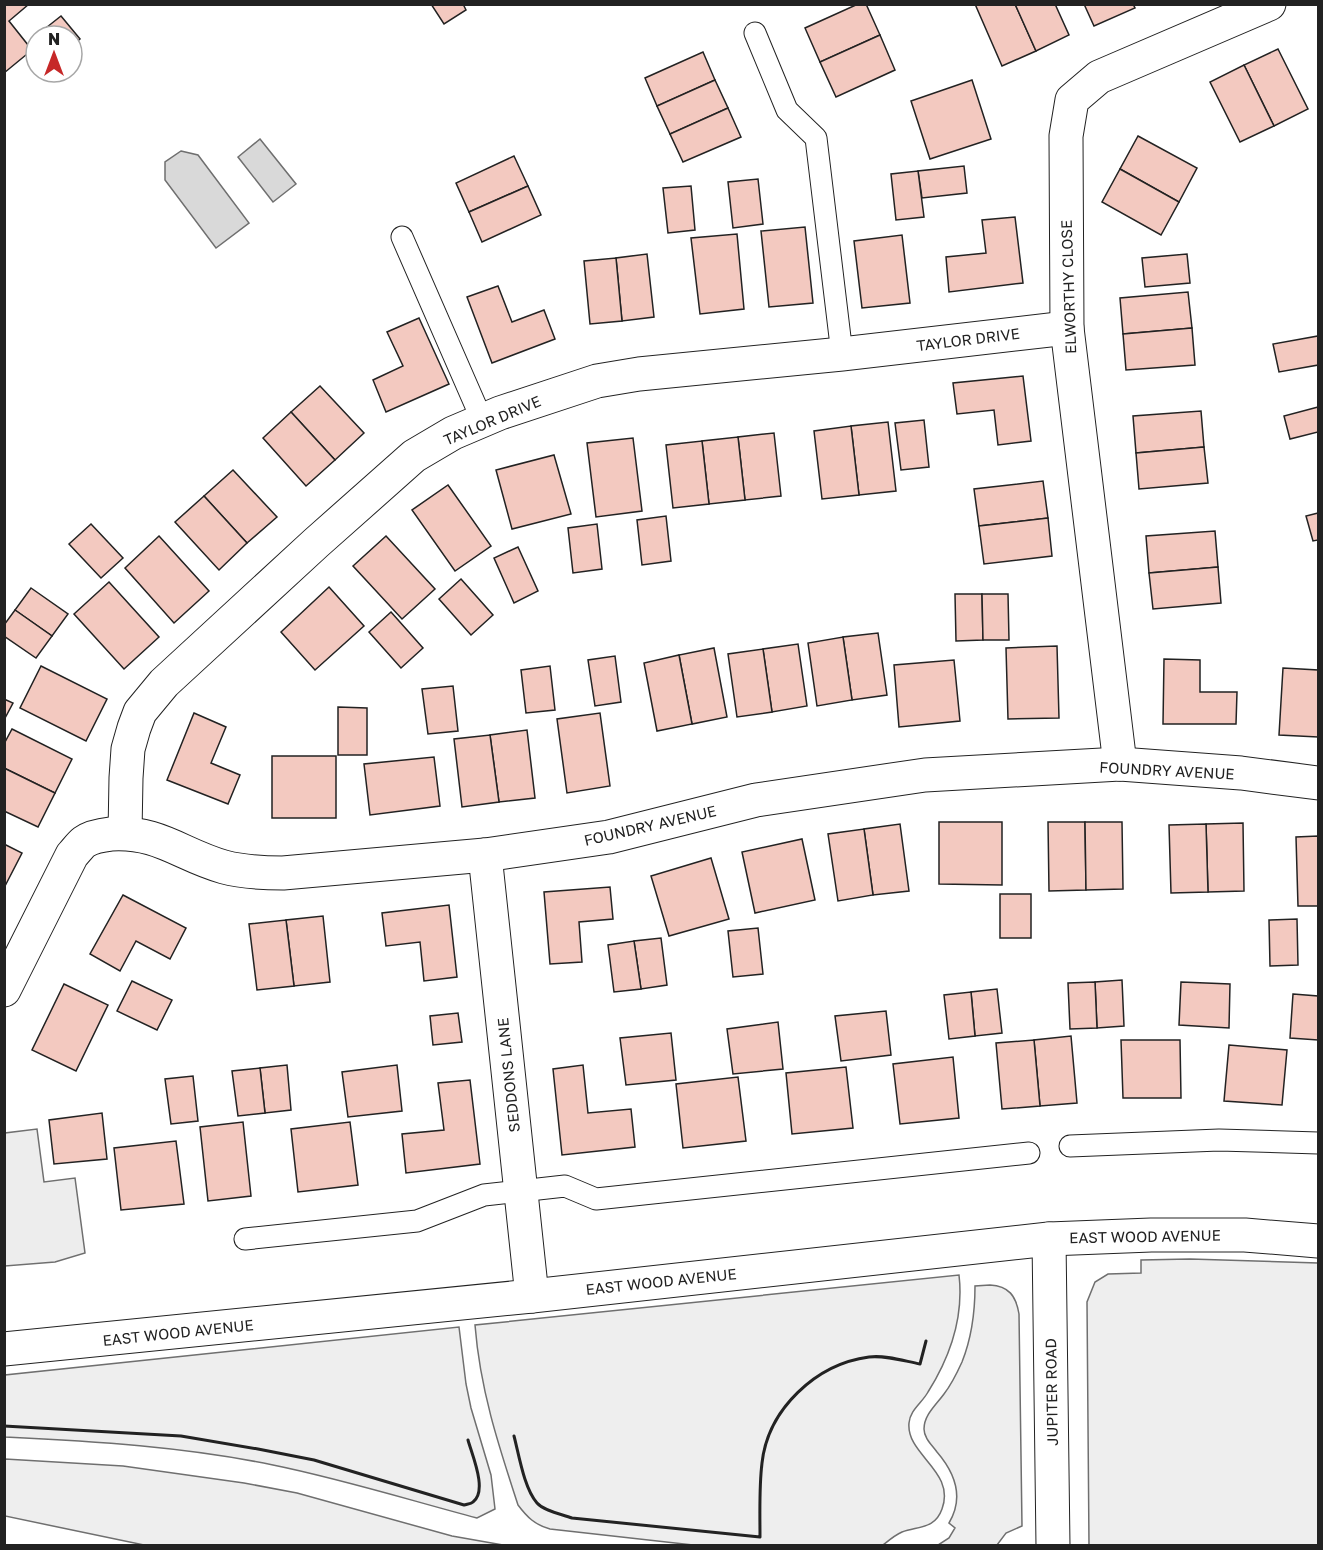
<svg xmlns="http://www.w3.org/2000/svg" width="1323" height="1550" viewBox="0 0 1323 1550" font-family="'Golos Text',sans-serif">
<rect width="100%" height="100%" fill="#fff"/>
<g fill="#eee" stroke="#6f6f6f" stroke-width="1.5">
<path d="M1190,1259L1318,1263V1545H1089L1087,1302L1095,1282L1108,1274L1141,1273V1260Z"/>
<path d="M959,1275C964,1318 950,1357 928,1392C922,1403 910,1410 909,1423C906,1455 956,1471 942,1509C935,1529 919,1526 902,1532C895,1535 888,1541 883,1545L702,1546L550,1529C535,1525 527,1517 518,1505C498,1444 480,1389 475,1325Z"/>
<path d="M990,1285C1009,1286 1016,1296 1019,1314L1022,1526L1006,1533L997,1545H938L949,1538L955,1528L949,1523C964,1498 955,1473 937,1452C932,1445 924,1438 924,1429C924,1415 936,1405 944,1394C951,1385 957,1373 962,1362C972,1337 975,1312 975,1286Z"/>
<path d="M459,1327L466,1384L471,1408L491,1475L495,1509L477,1518C409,1500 342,1479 273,1465C187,1447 93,1441 5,1437V1375Z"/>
<path d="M5,1459L123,1466L244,1483L297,1493L452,1536L503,1545H144L5,1516Z"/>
</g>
<path fill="#ededed" stroke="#6f6f6f" stroke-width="1.5" d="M37,1129L44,1182L75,1178L85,1253L55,1262L5,1266V1133Z"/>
<g fill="#d9d9d9" stroke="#6f6f6f" stroke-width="1.5">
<path d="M260,139L296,184L273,202L238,157Z"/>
<path d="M181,151L198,155L249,223L216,248L165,180V162Z"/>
</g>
<g fill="#f3c9c0" stroke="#222" stroke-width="1.5">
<path d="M4,4H29L9,21L32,50L4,73Z"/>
<path d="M431,4H463L466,10L444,24Z"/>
<path d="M858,4H866L880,35L820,62L805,28Z"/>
<path d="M975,4H1015L1036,51L1002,66Z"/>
<path d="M1015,4H1055L1069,35L1036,51Z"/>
<path d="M1084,4H1133L1135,8L1094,26Z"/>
<path d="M61,16L80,39L72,46V36H46L42,31Z"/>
<path d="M880,35L895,70L836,97L820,62Z"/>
<path d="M1278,49L1308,109L1274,126L1244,65Z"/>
<path d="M703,52L715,80L657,106L645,78Z"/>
<path d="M1244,65L1274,126L1240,142L1210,82Z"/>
<path d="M715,80L728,108L670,134L657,106Z"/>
<path d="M972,80L991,139L930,159L911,101Z"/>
<path d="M728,108L741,137L683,162L670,134Z"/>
<path d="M1138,136L1197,168L1179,202L1120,169Z"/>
<path d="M514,156L528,186L469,212L456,183Z"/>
<path d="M964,166L967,193L922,198L918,171Z"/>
<path d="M1120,169L1179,202L1161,235L1102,202Z"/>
<path d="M918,171L924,217L896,220L891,174Z"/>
<path d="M758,179L763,224L733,228L728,182Z"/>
<path d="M528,186L541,215L482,242L469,212Z"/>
<path d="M691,186L695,230L668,233L663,188Z"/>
<path d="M1015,217L1023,283L949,292L946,257L986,253L982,220Z"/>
<path d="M805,227L813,303L769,307L761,231Z"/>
<path d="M737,234L744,309L700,314L691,238Z"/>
<path d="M902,235L910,303L862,308L854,241Z"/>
<path d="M647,254L654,317L622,321L616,258Z"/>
<path d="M1187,254L1190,283L1145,287L1142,258Z"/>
<path d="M616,258L622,321L590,324L584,261Z"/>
<path d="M498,286L512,322L544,310L555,339L492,363L467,297Z"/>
<path d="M1188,292L1192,328L1123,334L1120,298Z"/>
<path d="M419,318L449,384L386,412L373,380L403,366L387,332Z"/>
<path d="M1192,328L1195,365L1126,370L1123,334Z"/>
<path d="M1318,336V365L1279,372L1273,344Z"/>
<path d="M1023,376L1031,441L998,445L994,410L957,414L953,383Z"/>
<path d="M320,386L364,433L335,460L291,412Z"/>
<path d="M1318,407V432L1290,439L1284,416Z"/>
<path d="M1201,411L1204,447L1136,453L1133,416Z"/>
<path d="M291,412L335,460L306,486L263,438Z"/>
<path d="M924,420L929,467L901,470L895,423Z"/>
<path d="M888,422L896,491L859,495L851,426Z"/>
<path d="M851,426L859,495L822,499L814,431Z"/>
<path d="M774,433L781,496L745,500L738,437Z"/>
<path d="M738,437L745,500L709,504L702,441Z"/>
<path d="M633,438L642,511L596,517L587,443Z"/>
<path d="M702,441L709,504L673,508L666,445Z"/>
<path d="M1204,447L1208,483L1139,489L1136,453Z"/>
<path d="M554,455L571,514L512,529L496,470Z"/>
<path d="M233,470L277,517L247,543L204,496Z"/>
<path d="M1043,481L1048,518L979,526L974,489Z"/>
<path d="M448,485L491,546L455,571L412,510Z"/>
<path d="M204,496L247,543L219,570L175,522Z"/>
<path d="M1318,513V540L1313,541L1306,516Z"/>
<path d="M666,516L671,561L642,565L637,520Z"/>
<path d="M1048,518L1052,556L984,564L979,526Z"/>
<path d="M91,524L123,558L101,578L69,544Z"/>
<path d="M597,524L602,569L573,573L568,528Z"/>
<path d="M1215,531L1218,567L1149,573L1146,536Z"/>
<path d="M159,536L209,591L174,623L125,568Z"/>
<path d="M386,536L435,589L402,619L353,566Z"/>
<path d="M518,547L538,591L514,603L494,558Z"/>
<path d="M1218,567L1221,603L1153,609L1149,573Z"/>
<path d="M461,579L493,615L471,635L439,599Z"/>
<path d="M109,582L159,637L124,669L74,614Z"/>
<path d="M329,587L364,626L315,670L281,632Z"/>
<path d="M31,588L68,614L52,636L15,610Z"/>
<path d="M955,594H982L983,640L956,641Z"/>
<path d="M982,594H1008L1009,640H983Z"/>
<path d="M15,610L52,636L36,658L4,636V625Z"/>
<path d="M391,612L423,648L401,668L369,632Z"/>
<path d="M878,633L887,695L852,700L843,637Z"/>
<path d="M843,637L852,700L817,706L808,643Z"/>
<path d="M798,644L807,706L772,712L763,649Z"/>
<path d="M1057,646L1059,718L1008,719L1006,648Z"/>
<path d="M714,648L727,717L692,724L679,655Z"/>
<path d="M763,649L772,712L737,717L728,654Z"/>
<path d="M679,655L692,724L657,731L644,663Z"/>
<path d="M615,656L621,702L595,706L588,660Z"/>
<path d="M1164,659L1200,660V692H1237L1236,724H1163Z"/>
<path d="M954,660L960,721L899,727L894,665Z"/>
<path d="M41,666L107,699L86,741L20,708Z"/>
<path d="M550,666L555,710L526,713L521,670Z"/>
<path d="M1283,668L1318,670V737L1279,735Z"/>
<path d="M453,686L458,731L428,734L422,689Z"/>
<path d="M4,699L13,703L4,720Z"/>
<path d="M338,707L367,708V755H338Z"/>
<path d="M194,713L226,727L211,763L240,775L228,804L167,780Z"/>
<path d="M600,713L610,786L567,793L557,719Z"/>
<path d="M12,729L72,759L55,793L4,768V744Z"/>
<path d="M527,730L535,798L499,802L490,735Z"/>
<path d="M490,735L499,802L462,807L454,739Z"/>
<rect x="272" y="756" width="64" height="62"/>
<path d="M434,757L440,806L370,815L364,764Z"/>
<path d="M4,768L55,793L38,827L4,811Z"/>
<path d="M939,822H1002V885L939,884Z"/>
<path d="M1048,822H1085L1086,890L1049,891Z"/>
<path d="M1085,822H1122L1123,889L1086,890Z"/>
<path d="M1243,823L1244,891L1208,892L1206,824Z"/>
<path d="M900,824L909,891L873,895L864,829Z"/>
<path d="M1206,824L1208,892L1171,893L1169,825Z"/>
<path d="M864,829L873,895L838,901L828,834Z"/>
<path d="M1318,836V906H1298L1296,837Z"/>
<path d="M802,839L815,900L755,913L742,852Z"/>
<path d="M4,844L22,853L4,888Z"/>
<path d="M711,858L729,919L669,936L651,876Z"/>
<path d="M610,887L613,919L579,922L582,962L550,964L544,892Z"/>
<rect x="1000" y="894" width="31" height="44"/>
<path d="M123,895L186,928L170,959L136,941L120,971L90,954Z"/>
<path d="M449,905L457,977L424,981L420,942L386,946L382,913Z"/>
<path d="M323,916L330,982L294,986L286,920Z"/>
<path d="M1297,919L1298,965L1270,966L1269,920Z"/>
<path d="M286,920L294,986L257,990L249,924Z"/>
<path d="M758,928L763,974L733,977L728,931Z"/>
<path d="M661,938L667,985L641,989L634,941Z"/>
<path d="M634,941L641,989L614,992L608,945Z"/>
<path d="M1122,980L1124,1026L1097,1028L1095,982Z"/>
<path d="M132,981L172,1000L157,1030L117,1011Z"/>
<path d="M1095,982L1097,1028L1070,1029L1068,983Z"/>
<path d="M1181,982L1230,984L1229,1028L1179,1025Z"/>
<path d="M64,984L108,1005L76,1071L32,1050Z"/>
<path d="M997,989L1002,1033L975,1036L971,992Z"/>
<path d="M971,992L975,1036L949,1039L944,995Z"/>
<path d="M1293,994L1318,996V1040L1290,1038Z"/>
<path d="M886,1011L891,1055L841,1061L835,1016Z"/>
<path d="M458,1013L462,1042L433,1045L430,1016Z"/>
<path d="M778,1022L783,1069L733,1074L727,1029Z"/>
<path d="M671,1033L676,1080L626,1085L620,1038Z"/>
<path d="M1071,1036L1077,1103L1040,1106L1034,1040Z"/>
<path d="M1034,1040L1040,1106L1002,1109L996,1043Z"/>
<path d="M1121,1040H1180L1181,1098H1123Z"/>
<path d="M1229,1045L1287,1050L1282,1105L1224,1101Z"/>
<path d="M953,1057L959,1118L900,1124L893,1064Z"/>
<path d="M287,1065L291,1110L265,1113L260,1068Z"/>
<path d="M397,1065L402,1111L348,1117L342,1072Z"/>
<path d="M583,1065L588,1113L631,1109L635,1147L562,1155L553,1069Z"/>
<path d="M846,1067L853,1128L792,1134L786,1073Z"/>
<path d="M260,1068L265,1113L238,1116L232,1071Z"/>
<path d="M193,1076L198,1121L171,1124L165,1079Z"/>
<path d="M738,1077L746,1141L683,1148L676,1084Z"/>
<path d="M470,1080L480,1164L406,1173L402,1134L444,1130L438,1083Z"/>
<path d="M102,1113L107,1159L54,1164L49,1120Z"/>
<path d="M243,1122L251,1196L208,1201L200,1127Z"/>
<path d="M350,1122L358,1185L298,1192L291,1129Z"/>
<path d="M176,1141L184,1204L121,1210L114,1148Z"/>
</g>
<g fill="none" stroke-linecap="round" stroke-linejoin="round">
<defs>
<g id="service">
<path d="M755,33L787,110L816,138L842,354"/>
<path d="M402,237L482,420"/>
<path d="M1070,1146L1219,1140L1318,1143"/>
<path d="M245,1239L417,1221L484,1195L565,1186L596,1199L1029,1153"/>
</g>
<g id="minor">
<path d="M1120,764L1067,328L1066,136L1072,100L1099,77L1269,4"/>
<path d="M125,833L126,778L128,749L134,728L140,712L164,683L316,543L414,456L453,433L500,413L597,381L639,374L842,354L1067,328"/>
<path d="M485,855L532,1296"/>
<path d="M4,990L72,855C76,851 80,845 84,842C91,837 102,835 111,834C159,831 181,855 224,867C243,872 263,873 283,873L485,855L609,837L756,800L925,775L1120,764L1241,773L1318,783"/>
<path d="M1049,1239L1053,1546"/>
</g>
<path id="tertiary" d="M4,1349L532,1296L1049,1239L1151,1235H1245L1318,1241"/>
</defs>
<use href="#service" stroke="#222" stroke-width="23"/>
<use href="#minor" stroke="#222" stroke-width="35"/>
<use href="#tertiary" stroke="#222" stroke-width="35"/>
<use href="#service" stroke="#fff" stroke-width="21"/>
<use href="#minor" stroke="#fff" stroke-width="33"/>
<use href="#tertiary" stroke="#fff" stroke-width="33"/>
<g stroke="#222" stroke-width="3">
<path d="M4,1426L181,1436L258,1449L314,1460L464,1505C467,1504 471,1504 473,1502C488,1491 472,1455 468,1440"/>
<path d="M514,1436C519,1455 524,1488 537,1503C544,1511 561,1514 572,1518L760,1537C760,1513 759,1487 762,1463C768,1409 816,1364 869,1357C886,1355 904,1361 920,1364L926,1341"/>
</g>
</g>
<g text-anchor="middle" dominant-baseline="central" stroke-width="4.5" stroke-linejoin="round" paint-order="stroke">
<g font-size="15" fill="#222" stroke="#fff">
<text transform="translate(1068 287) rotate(-92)">ELWORTHY CLOSE</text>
<text transform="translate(968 339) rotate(-7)">TAYLOR DRIVE</text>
<text transform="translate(492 420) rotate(-23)">TAYLOR DRIVE</text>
<text transform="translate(1167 770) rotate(3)">FOUNDRY AVENUE</text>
<text transform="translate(650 825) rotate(-13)">FOUNDRY AVENUE</text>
<text transform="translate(508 1075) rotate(-96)">SEDDONS LANE</text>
<text transform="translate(1145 1236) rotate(-1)">EAST WOOD AVENUE</text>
<text transform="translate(661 1281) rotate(-6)">EAST WOOD AVENUE</text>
<text transform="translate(178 1332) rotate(-6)">EAST WOOD AVENUE</text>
<text transform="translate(1051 1392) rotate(-91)">JUPITER ROAD</text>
</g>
</g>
<rect width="1323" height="1550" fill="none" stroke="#222222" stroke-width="12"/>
<g transform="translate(54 54)"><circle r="28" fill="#ffffff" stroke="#a7a7a7" stroke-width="1.5"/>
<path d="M0-4.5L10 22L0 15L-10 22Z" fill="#c62828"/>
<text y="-9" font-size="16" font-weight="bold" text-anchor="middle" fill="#222222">N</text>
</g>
</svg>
